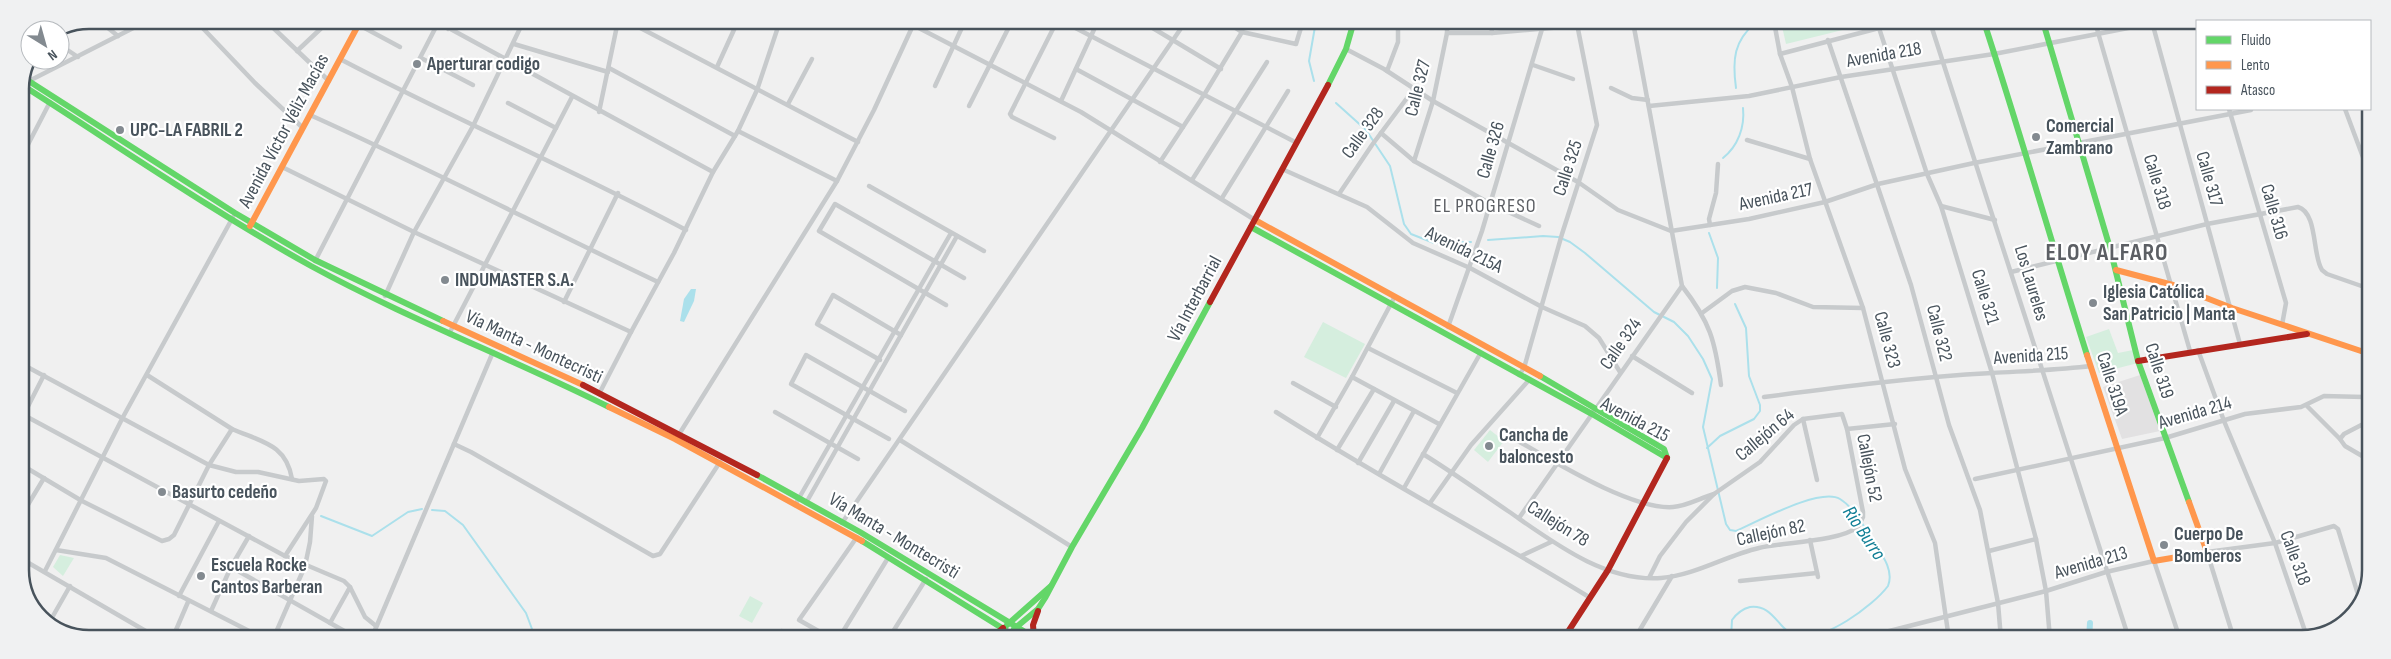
<svg xmlns="http://www.w3.org/2000/svg" width="2391" height="659" viewBox="0 0 2391 659" font-family="'Sofia Sans Condensed',sans-serif">
<rect width="100%" height="100%" fill="#f0f0f0"/>
<path fill="#e2e1e2" d="M2140,375L2160,431L2122,439L2103,387Z"/>
<g fill="#d5eede">
<path d="M1781,22H1875L1786,44Z"/>
<path d="M1323,322L1365,344L1346,378L1304,357Z"/>
<path d="M2109,329L2118,353L2133,350L2138,363L2099,373L2086,337Z"/>
<path d="M1490,430L1504,441L1488,462L1474,450Z"/>
<path d="M60,555L74,558L63,576L53,567Z"/>
<path d="M750,596L763,603L752,623L739,616Z"/>
</g>
<path fill="#abe0eb" d="M691,289H696L694,301L684,322L680,321L684,299Z"/>
<g fill="none" stroke-linecap="round" stroke-linejoin="round">
<g stroke="#abe0eb" stroke-width="2">
<path d="M1314,81L1309,61L1316,21"/>
<path d="M1736,88C1732,59 1734,41 1756,22"/>
<path d="M1336,103L1366,130L1390,166L1404,224L1411,234L1434,243L1471,242"/>
<path d="M1723,158C1738,146 1745,127 1743,108"/>
<path d="M1709,233L1718,258L1717,288"/>
<path d="M1488,240L1543,236L1558,237L1570,242L1585,253L1654,312L1674,322L1688,336L1703,359L1712,379L1703,427L1726,524L1730,530L1736,531C1757,522 1820,487 1840,499C1855,508 1865,529 1875,544C1883,556 1894,571 1888,586C1873,606 1824,642 1797,636C1778,631 1774,604 1750,607C1742,609 1737,613 1732,620L1731,638"/>
<path d="M1707,448L1720,436L1754,419L1760,411V405L1749,376L1746,328L1735,304"/>
<path d="M432,510L445,511L463,525L526,613L535,637"/>
<path d="M321,516L372,536L408,512L422,509"/>
</g>
<path stroke="#abe0eb" stroke-width="6" d="M2089,639L2090,623"/>
<g stroke="#c7cacc" stroke-width="4.5">
<path d="M98,20L118,36"/>
<path d="M195,20L255,83L303,128"/>
<path d="M265,20L329,81"/>
<path d="M434,20L713,172"/>
<path d="M627,21L858,142"/>
<path d="M730,21L737,24"/>
<path d="M898,21L913,25L1081,112L1255,220"/>
<path d="M1062,21L1297,143"/>
<path d="M1141,21L1221,69"/>
<path d="M1225,21L1242,32L1296,44L1303,21"/>
<path d="M1491,21L1492,33"/>
<path d="M1776,22L1775,27L1780,54L1792,87L1810,159L1863,308L1905,469L1935,543L1949,639"/>
<path d="M1930,22L2129,639"/>
<path d="M2095,22L2190,351"/>
<path d="M2152,22L2240,344"/>
<path d="M359,25L400,47"/>
<path d="M1879,28L1927,174L1941,206L1992,373L2036,539L2046,591L2050,639"/>
<path d="M448,29L452,20"/>
<path d="M1447,33H1492L1620,22"/>
<path d="M1828,40L1911,285L1949,425L1980,510L1998,603L2001,639"/>
<path d="M514,44L608,72"/>
<path d="M60,45L78,57"/>
<path d="M1346,49L1384,69L1433,101L1578,182L1618,210L1671,231L1749,219L1825,202L1878,184L1974,163L2251,110"/>
<path d="M297,51L330,20"/>
<path d="M1780,54L1902,22"/>
<path d="M421,58L473,85"/>
<path d="M340,59C454,119 572,169 686,230"/>
<path d="M1533,65L1573,79"/>
<path d="M717,67L738,21"/>
<path d="M609,68L735,136"/>
<path d="M1076,69L1183,127"/>
<path d="M1387,71L1398,42V21"/>
<path d="M27,82L149,20"/>
<path d="M935,86L965,21"/>
<path d="M1611,88L1632,98L1648,100"/>
<path d="M1061,101L1098,21"/>
<path d="M508,103L556,128"/>
<path d="M788,104L812,59"/>
<path d="M969,106L1012,21"/>
<path d="M1649,106L1749,96L1841,77L1994,54L2159,22"/>
<path d="M2229,109L2286,303L2282,325"/>
<path d="M2345,109L2370,176"/>
<path d="M599,112L618,21"/>
<path d="M310,115C428,168 542,227 658,282"/>
<path d="M738,131L837,181"/>
<path d="M1381,133L1414,161L1491,204L1539,226"/>
<path d="M1054,138L1012,117L1010,114L1057,21"/>
<path d="M1747,140L1810,159"/>
<path d="M20,160L50,102"/>
<path d="M1414,161L1433,101L1447,33V21"/>
<path d="M1160,162L1204,95L1242,32"/>
<path d="M282,167L414,232L631,332"/>
<path d="M1282,169L1367,207L1413,243L1470,268L1542,307L1585,326L1599,338L1620,372"/>
<path d="M1192,180L1267,62"/>
<path d="M869,186L984,251"/>
<path d="M1339,194L1372,145L1413,90"/>
<path d="M1222,198L1288,91"/>
<path d="M1941,206L1995,220"/>
<path d="M1710,225L1709,219L1716,193L1718,164"/>
<path d="M315,261L438,23"/>
<path d="M2011,272L2207,224L2298,207C2318,213 2312,255 2322,270L2327,274L2370,289"/>
<path d="M1682,286C1710,322 1715,340 1721,385"/>
<path d="M385,296L414,232L473,126L524,20"/>
<path d="M564,302L618,193"/>
<path d="M946,305L819,231L835,204L964,278"/>
<path d="M1702,313L1732,291L1745,287L1776,293L1813,307L1863,308"/>
<path d="M1448,327L1482,231L1542,29"/>
<path d="M449,334L572,97"/>
<path d="M1368,348L1457,393"/>
<path d="M2198,350L2224,421L2275,543L2307,637"/>
<path d="M1632,356L1692,393"/>
<path d="M880,360L817,324L833,295L901,335"/>
<path d="M20,363L209,465L236,472H258L299,481L324,479L326,481L316,508L285,556"/>
<path d="M147,375L232,429"/>
<path d="M1519,375L1524,368L1562,234L1597,125L1577,24"/>
<path d="M1352,377L1439,424"/>
<path d="M1293,383L1336,407"/>
<path d="M599,394L631,332L674,253L713,172L738,131L757,90L780,21"/>
<path d="M1764,397C1840,387 1916,377 1992,373C2025,371 2058,370 2091,366"/>
<path d="M2307,406L2340,439"/>
<path d="M775,412L858,459"/>
<path d="M1276,412C1378,477 1486,534 1589,597"/>
<path d="M20,413L285,556L344,581L350,587L365,617L376,626"/>
<path d="M1803,419L1817,480"/>
<path d="M2369,420L2364,397L2370,391"/>
<path d="M20,422L44,375"/>
<path d="M1847,429L1895,424"/>
<path d="M678,436L837,181L874,110L915,21"/>
<path d="M1317,438L1352,377L1394,298"/>
<path d="M889,439L791,384L806,355L905,411"/>
<path d="M900,440L1072,547"/>
<path d="M1518,441C1555,462 1632,510 1673,507C1687,506 1700,498 1714,494"/>
<path d="M454,444L471,452L653,556L660,554L720,462"/>
<path d="M1337,450L1374,389"/>
<path d="M1423,454C1452,472 1480,492 1508,511C1553,542 1604,582 1661,578C1696,575 1725,556 1759,548C1784,542 1838,542 1858,527L1863,517V512L1847,429L1842,414L1803,419L1794,425L1760,462L1714,494L1686,522L1660,556L1649,578"/>
<path d="M2369,460L2345,446L2340,439L2344,434L2369,421"/>
<path d="M1358,463L1394,401"/>
<path d="M20,464L82,501L162,541L169,539L174,535L209,465L232,429C262,442 286,444 292,479"/>
<path d="M1379,474L1414,411"/>
<path d="M1975,479L2165,438L2245,414L2301,407L2324,396L2364,397"/>
<path d="M1404,488L1480,354"/>
<path d="M806,503L957,236"/>
<path d="M1430,503L1471,445L1529,380"/>
<path d="M795,505L951,233"/>
<path d="M20,518L44,478"/>
<path d="M1519,518L1682,286L1633,22"/>
<path d="M842,523L1186,21"/>
<path d="M1810,540L1818,577"/>
<path d="M56,550L106,558L261,637"/>
<path d="M1989,551L2036,539"/>
<path d="M1521,556L1551,542"/>
<path d="M20,558L156,637"/>
<path d="M231,567L355,637"/>
<path d="M20,568L24,561"/>
<path d="M45,571L123,417L233,217"/>
<path d="M1740,581L1817,573"/>
<path d="M179,596L219,521"/>
<path d="M211,611L231,567L249,536"/>
<path d="M49,623L70,586"/>
<path d="M330,623L350,587"/>
<path d="M1899,629L1901,639"/>
<path d="M1783,634L1787,638"/>
<path d="M173,637L188,602"/>
<path d="M274,637L305,566L310,542L312,516"/>
<path d="M372,637L493,352"/>
<path d="M778,637L782,631"/>
<path d="M829,637L799,620L857,537"/>
<path d="M839,638L888,558"/>
<path d="M889,638L926,579"/>
<path d="M1635,638L1672,576"/>
<path d="M1858,639L2046,591L2106,572L2154,561L2180,639"/>
<path d="M2234,639L2207,552L2275,543L2334,526L2338,529L2360,601"/>
<path d="M2297,639L2319,633"/>
</g>
<g stroke="#63d668" stroke-width="6">
<path d="M1984,22C2020,132 2052,244 2087,355"/>
<path d="M2043,22L2110,248L2138,361L2189,502"/>
<path d="M24,78L235,213L315,260L443,321"/>
<path d="M22,85C118,146 212,211 311,266C408,319 511,358 609,407"/>
<path d="M1328,85L1346,49L1354,21"/>
<path d="M1251,227L1592,414L1667,458"/>
<path d="M1540,376L1664,449L1667,458"/>
<path d="M757,475L860,532L1035,638"/>
<path d="M862,541L1018,638"/>
<path d="M1007,625L1051,586"/>
<path d="M1014,629L1038,609L1045,598L1072,547L1142,428L1210,302"/>
</g>
<g stroke="#ff974d" stroke-width="6">
<path d="M1255,220L1540,376"/>
<path d="M250,226L361,20"/>
<path d="M2116,270L2173,285L2232,308L2370,354"/>
<path d="M443,321L583,385"/>
<path d="M2087,355L2154,561L2207,552L2189,502"/>
<path d="M609,407L675,439L862,541"/>
</g>
<g stroke="#b3261e" stroke-width="6">
<path d="M1210,302L1328,85"/>
<path d="M2138,361L2307,334"/>
<path d="M583,385L757,475"/>
<path d="M992,638L1003,628"/>
<path d="M1034,638L1033,625L1038,611"/>
<path d="M1564,638L1608,570L1667,458"/>
</g>
</g>
<g fill="#838a90" stroke="#fff" stroke-width="2">
<circle cx="417" cy="64" r="5"/>
<circle cx="120" cy="130" r="5"/>
<circle cx="2036" cy="137" r="5"/>
<circle cx="445" cy="280" r="5"/>
<circle cx="2093" cy="303" r="5"/>
<circle cx="1489" cy="446" r="5"/>
<circle cx="162" cy="492" r="5"/>
<circle cx="2164" cy="545" r="5"/>
<circle cx="201" cy="576" r="5"/>
</g>
<g text-anchor="middle" dominant-baseline="central" stroke-width="4.5" stroke-linejoin="round" paint-order="stroke">
<g font-size="19" fill="#48535c" stroke="#fff">
<text transform="translate(1884 55) rotate(-10)">Avenida 218</text>
<text transform="translate(1418 88) rotate(-76)">Calle 327</text>
<text transform="translate(284 131) rotate(-62)">Avenida Víctor Véliz Macías</text>
<text transform="translate(1363 133) rotate(-54)">Calle 328</text>
<text transform="translate(1491 150) rotate(-74)">Calle 326</text>
<text transform="translate(1568 168) rotate(-72)">Calle 325</text>
<text transform="translate(2209 179) rotate(74)">Calle 317</text>
<text transform="translate(2157 182) rotate(73)">Calle 318</text>
<text transform="translate(1776 197) rotate(-12)">Avenida 217</text>
<text transform="translate(2274 212) rotate(74)">Calle 316</text>
<text transform="translate(1464 250) rotate(26)">Avenida 215A</text>
<text transform="translate(2031 283) rotate(73)">Los Laureles</text>
<text transform="translate(1985 297) rotate(73)">Calle 321</text>
<text transform="translate(1195 299) rotate(-62)">Vía Interbarrial</text>
<text transform="translate(1939 333) rotate(76)">Calle 322</text>
<text transform="translate(1887 340) rotate(75)">Calle 323</text>
<text transform="translate(1621 344) rotate(-55)">Calle 324</text>
<text transform="translate(534 347) rotate(25)">Vía Manta - Montecristi</text>
<text transform="translate(2031 356) rotate(-4)">Avenida 215</text>
<text transform="translate(2159 371) rotate(72)">Calle 319</text>
<text transform="translate(2112 384) rotate(72)">Calle 319A</text>
<text transform="translate(2195 413) rotate(-16)">Avenida 214</text>
<text transform="translate(1635 420) rotate(28)">Avenida 215</text>
<text transform="translate(1765 435) rotate(-40)">Callejón 64</text>
<text transform="translate(1869 468) rotate(79)">Callejón 52</text>
<text transform="translate(1558 524) rotate(32)">Callejón 78</text>
<text transform="translate(1771 533) rotate(-12)">Callejón 82</text>
<text transform="translate(894 536) rotate(31)">Vía Manta - Montecristi</text>
<text transform="translate(2295 558) rotate(70)">Calle 318</text>
<text transform="translate(2091 563) rotate(-16)">Avenida 213</text>
</g>
<g font-size="19" font-weight="bold" fill="#48535c" stroke="#fff" text-anchor="start">
<text x="427" y="64">Aperturar codigo</text>
<text x="2046" y="126">Comercial<tspan x="2046" dy="22">Zambrano</tspan></text>
<text x="130" y="130">UPC-LA FABRIL 2</text>
<text x="455" y="280">INDUMASTER S.A.</text>
<text x="2103" y="292">Iglesia Católica<tspan x="2103" dy="22">San Patricio | Manta</tspan></text>
<text x="1499" y="435">Cancha de<tspan x="1499" dy="22">baloncesto</tspan></text>
<text x="172" y="492">Basurto cedeño</text>
<text x="2174" y="534">Cuerpo De<tspan x="2174" dy="22">Bomberos</tspan></text>
<text x="211" y="565">Escuela Rocke<tspan x="211" dy="22">Cantos Barberan</tspan></text>
</g>
<g font-size="20" letter-spacing="1" fill="#5c5f64" stroke="#fff">
<text x="1485" y="206">EL PROGRESO</text>
</g>
<g font-size="20" font-style="italic" fill="#117f96" stroke="#fff">
<text transform="translate(1864 533) rotate(56)">Rio Burro</text>
</g>
<g font-size="24" font-weight="bold" letter-spacing="1" fill="#5c5f64" stroke="#fff">
<text x="2107" y="252">ELOY ALFARO</text>
</g>
</g>
<path d="M0 0H2391V659H0ZM89 29H2302A60 60 0 0 1 2362 89V570A60 60 0 0 1 2302 630H89A60 60 0 0 1 29 570V89A60 60 0 0 1 89 29Z" fill="#f0f1f2" fill-rule="evenodd"/>
<path fill="none" stroke="#48535c" stroke-width="2.5" d="M89 29H2302A60 60 0 0 1 2362 89V570A60 60 0 0 1 2302 630H89A60 60 0 0 1 29 570V89A60 60 0 0 1 89 29Z"/>
<rect x="2196" y="20" width="175" height="90" fill="#ffffff" stroke="#b6babe"/>
<rect x="2206" y="36" width="25" height="8" fill="#63d668" stroke="#b6babe"/>
<text x="2241" y="45" font-size="15" fill="#48535c">Fluido</text>
<rect x="2206" y="61" width="25" height="8" fill="#ff974d" stroke="#b6babe"/>
<text x="2241" y="70" font-size="15" fill="#48535c">Lento</text>
<rect x="2206" y="86" width="25" height="8" fill="#b3261e" stroke="#b6babe"/>
<text x="2241" y="95" font-size="15" fill="#48535c">Atasco</text>
<g transform="translate(45 45) rotate(143)"><circle r="24" fill="#ffffff" stroke="#b6babe"/>
<path d="M0-4L9 19L0 12L-9 19Z" fill="#838a90"/>
<text y="-8" font-size="14" font-weight="bold" text-anchor="middle" fill="#48535c">N</text>
</g>
</svg>
